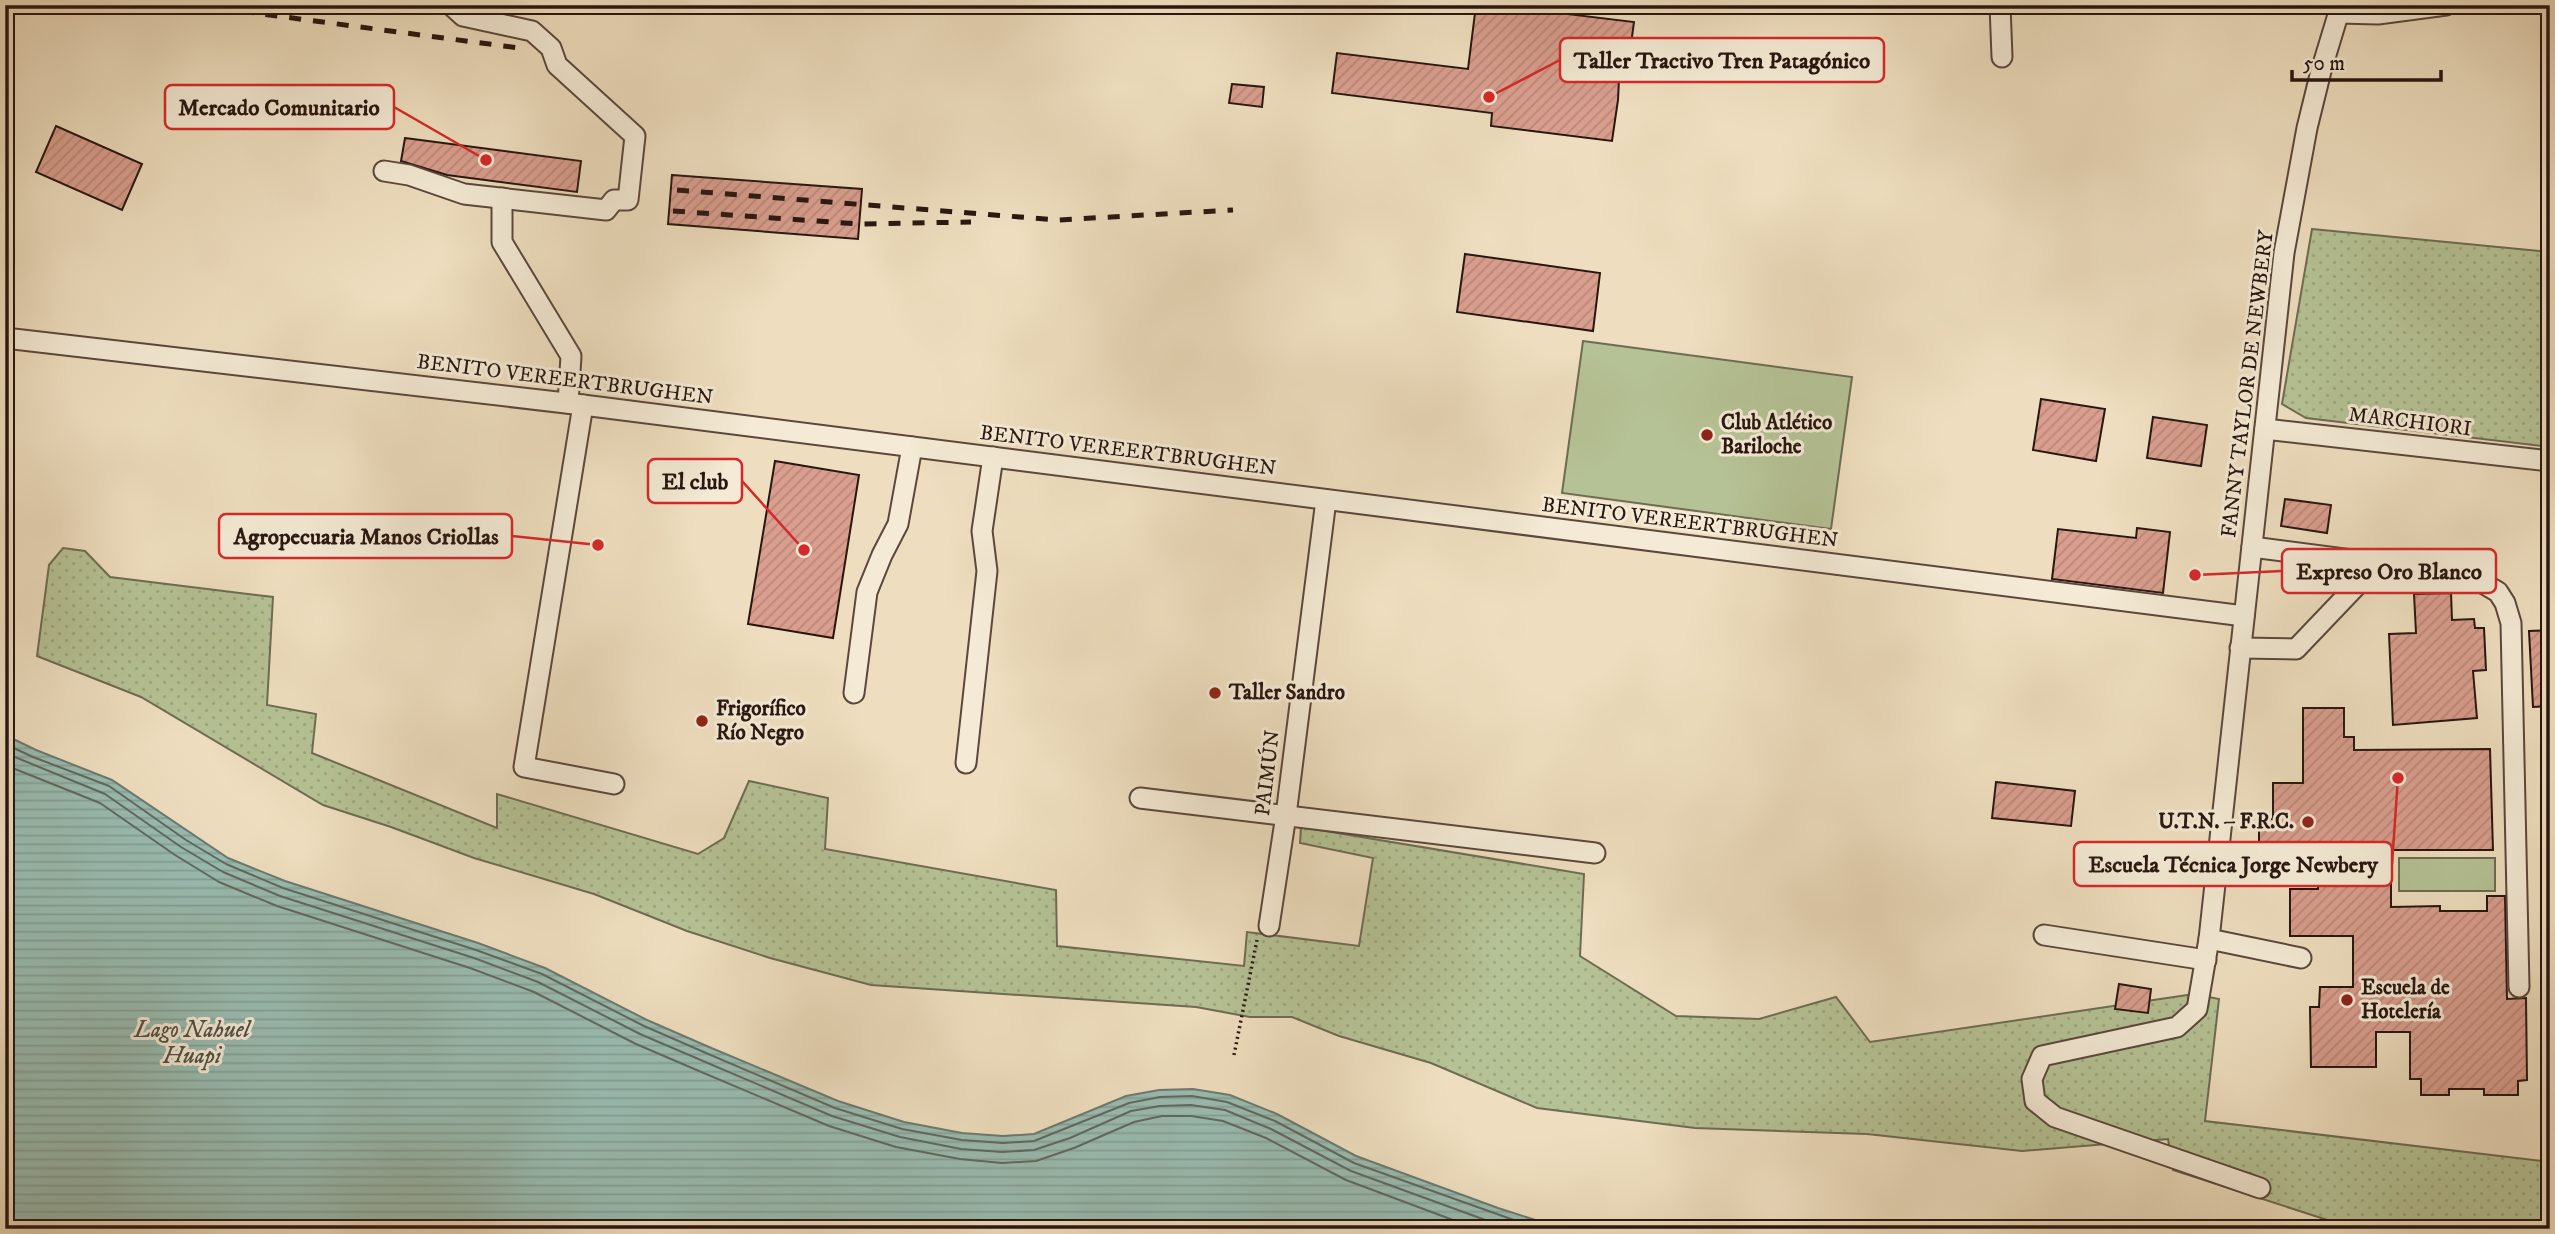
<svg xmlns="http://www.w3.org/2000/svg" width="2555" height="1234" viewBox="0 0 2555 1234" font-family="'IM FELL DW Pica',serif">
<defs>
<pattern id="grass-dots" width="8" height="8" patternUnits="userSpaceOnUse" patternTransform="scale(1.75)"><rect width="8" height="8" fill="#b5c295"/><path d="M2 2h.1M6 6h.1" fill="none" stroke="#9ca67f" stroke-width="1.8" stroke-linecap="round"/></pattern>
<pattern id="water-rules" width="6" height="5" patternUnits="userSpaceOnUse" patternTransform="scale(1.75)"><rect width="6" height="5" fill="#99bcb1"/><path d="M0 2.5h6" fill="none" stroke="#84a197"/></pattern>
<pattern id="building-hatch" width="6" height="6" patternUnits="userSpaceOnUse" patternTransform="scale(1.75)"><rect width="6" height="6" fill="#d99e8e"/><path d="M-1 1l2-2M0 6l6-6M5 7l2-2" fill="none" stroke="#ba8779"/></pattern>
</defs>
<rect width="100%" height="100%" fill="#eedebf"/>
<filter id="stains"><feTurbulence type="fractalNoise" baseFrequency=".00286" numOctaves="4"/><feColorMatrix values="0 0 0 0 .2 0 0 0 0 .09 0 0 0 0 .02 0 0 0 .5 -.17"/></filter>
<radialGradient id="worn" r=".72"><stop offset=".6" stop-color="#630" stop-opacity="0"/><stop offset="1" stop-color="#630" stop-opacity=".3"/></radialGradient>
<g fill="url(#grass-dots)" stroke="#6e6c52" stroke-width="2">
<path d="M2312,229L2550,252V447L2306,418L2282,404Z"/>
<path d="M63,548L85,551L110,577L273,597L267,705L316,714L312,753L497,828V794L698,854L724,838L749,781L828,798L825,849L1056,890L1057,946L1244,966L1247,932L1359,946L1373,858L1300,843L1301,827L1584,874L1580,956L1676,1016L1759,1019L1836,997L1870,1042L2194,994L2219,999L2205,1121L2550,1162V1229H2355L2173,1170L2168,1139L2022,1151L1867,1134L1695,1128L1537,1108L1431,1063L1339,1036L1292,1017H1250L1196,1007L871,985L770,958L687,931L594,894L474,858L391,827L323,805L141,697L37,656L49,565Z"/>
</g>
<g fill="#b5c295" stroke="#6e6c52" stroke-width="2">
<path d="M1583,341L1852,377L1831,529L1562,493Z"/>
<rect x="2399" y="858" width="96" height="33"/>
</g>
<path fill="url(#water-rules)" stroke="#6c7a71" stroke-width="2" d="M5,735L36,750L112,780L228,858L285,881L478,943L545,968L647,1020L709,1047L838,1101L904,1122L962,1133L1003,1136L1034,1134L1126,1096L1159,1090L1193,1089L1230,1095L1277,1114L1356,1156L1498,1208L1563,1229H5Z"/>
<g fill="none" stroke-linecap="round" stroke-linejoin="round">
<g stroke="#606960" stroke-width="2">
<path d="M5,744L33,757L109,786L186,840L226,864L283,888L476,950L542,974L644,1026L706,1053L835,1108L902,1129L962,1140L1003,1143L1034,1141L1129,1103L1160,1097L1192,1096L1227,1102L1275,1121L1354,1163L1539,1229"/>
<path d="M5,753L105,794L181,847L223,872L280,896L474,958L538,982L640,1034L703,1061L832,1116L900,1137L961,1149L1002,1152L1034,1150L1070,1138L1131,1111L1160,1106L1191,1105L1225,1110L1271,1129L1351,1171L1510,1229"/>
<path d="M5,765L100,803L175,855L219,882L277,906L470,968L534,992L636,1044L699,1071L829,1126L896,1147L960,1159L1002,1163L1036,1161L1074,1148L1134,1122L1162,1116H1191L1223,1121L1266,1138L1346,1180L1477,1229"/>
</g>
</g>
<g fill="url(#building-hatch)" stroke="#281610" stroke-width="2">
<path d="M1476,5H1494L1634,22L1629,59L1620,58L1618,100L1612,141L1491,126L1492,113L1332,93L1337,53L1468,69Z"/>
<path d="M1232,84L1264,87L1262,107L1229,103Z"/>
<path d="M56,126L142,164L122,210L36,172Z"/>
<path d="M405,138L581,161L577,192L447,175L401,161Z"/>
<path d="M672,175L862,189L858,239L668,224Z"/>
<path d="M1465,254L1600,273L1593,331L1457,312Z"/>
<path d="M2041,399L2105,409L2096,461L2033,450Z"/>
<path d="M2153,417L2207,425L2201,466L2147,458Z"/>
<path d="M775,461L859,475L833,638L748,624Z"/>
<path d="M2285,499L2331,505L2327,533L2281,526Z"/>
<path d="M2137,528L2170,532L2163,593L2052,579L2058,529L2136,538Z"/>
<path d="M2451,593L2452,620L2474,619L2475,628H2484L2486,670L2473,671L2477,718L2393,725L2389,634L2416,633L2414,594Z"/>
<path d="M2550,630V706L2533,707L2529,631Z"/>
<path d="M2303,708H2344V737H2354V750L2490,749L2493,850H2391V907L2440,906V911H2487V896H2505L2507,999L2526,998L2527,1080L2518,1081V1095H2484V1089H2449V1095H2421V1079H2410V1032H2376V1067H2311L2310,1007H2319L2320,987H2353V936H2290V889H2318V846L2259,847V819H2273V783H2303Z"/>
<path d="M1996,782L2075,791L2071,826L1992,818Z"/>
<path d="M2119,984L2151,989L2148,1013L2115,1009Z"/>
</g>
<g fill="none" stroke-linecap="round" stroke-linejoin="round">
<defs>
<g id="minor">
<path d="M2000,5L2002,57"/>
<path d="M2338,13L2378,14L2446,5"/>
<path d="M384,171L409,175L464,194L606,210L614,200H628L635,136L557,65L551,48L532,31L463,16L451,5"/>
<path d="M502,198V242L571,356L568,403"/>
<path d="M5,338L583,405L2244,616"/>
<path d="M583,405L524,767L614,784"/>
<path d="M2265,429L2550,461"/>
<path d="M2252,547L2421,569L2481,582L2498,592L2505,603L2511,623L2519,987"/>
<path d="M2240,648L2296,649L2378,563"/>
<path d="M854,693L867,592L882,555L898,524L912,447"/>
<path d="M966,763L987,571L982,531L993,457"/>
<path d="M1140,798L1595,853"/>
<path d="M1269,926L1286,815L1326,500"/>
<path d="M2044,935L2206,960"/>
<path d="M2209,939L2301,958"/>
<path d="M2260,1188L2055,1117L2035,1101L2032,1079L2042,1056L2177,1027L2197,1009L2209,939L2284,253L2307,128L2321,71L2341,5"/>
</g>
</defs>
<use href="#minor" stroke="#5a483c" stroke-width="23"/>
<path stroke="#281610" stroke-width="3.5" stroke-dasharray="2 3.5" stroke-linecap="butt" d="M1234,1055L1257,940"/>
<use href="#minor" stroke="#f4ead5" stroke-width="19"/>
<g stroke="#281610" stroke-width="5" stroke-dasharray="12 12" stroke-linecap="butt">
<path d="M194,5L519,48"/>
<path d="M677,190L1058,220L1233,210"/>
<path d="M673,211L860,224L971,222"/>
</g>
</g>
<g fill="#8f2418" stroke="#f4ead5" stroke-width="2.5">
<circle cx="1707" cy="435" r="7"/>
<circle cx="1215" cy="693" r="7"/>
<circle cx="702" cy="721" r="7"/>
<circle cx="2308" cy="822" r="7"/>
<circle cx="2347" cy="1000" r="7"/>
</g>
<g text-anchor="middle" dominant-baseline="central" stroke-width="6" stroke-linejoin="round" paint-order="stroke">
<g font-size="21" fill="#281610" stroke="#f4ead5">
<text transform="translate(565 380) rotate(7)">BENITO VEREERTBRUGHEN</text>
<text transform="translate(2248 384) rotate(-83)">FANNY TAYLOR DE NEWBERY</text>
<text transform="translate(2410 422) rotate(7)">MARCHIORI</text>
<text transform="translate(1128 451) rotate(7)">BENITO VEREERTBRUGHEN</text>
<text transform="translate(1690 523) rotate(7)">BENITO VEREERTBRUGHEN</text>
<text transform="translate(1268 773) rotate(-83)">PAIMÚN</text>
</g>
<g font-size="21" font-weight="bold" fill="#281610" stroke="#f4ead5" text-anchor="start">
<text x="1721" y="423">Club Atlético<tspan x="1721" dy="24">Bariloche</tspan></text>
<text x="1229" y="693">Taller Sandro</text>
<text x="716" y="709">Frigorífico<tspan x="716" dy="24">Río Negro</tspan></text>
<text x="2294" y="822" text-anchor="end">U.T.N. – F.R.C.</text>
<text x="2361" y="988">Escuela de<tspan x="2361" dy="24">Hotelería</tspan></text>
</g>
<g font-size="23" font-style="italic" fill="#505048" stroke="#f4ead5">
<text x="192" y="1030">Lago Nahuel<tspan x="192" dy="26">Huapi</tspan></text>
</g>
</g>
<path fill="none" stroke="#d62828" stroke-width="2.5" d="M1489 97L1560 60M486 160L394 107M804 550L742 481M598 545L512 536M2195 575L2282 571M2398 778L2392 864"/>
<g fill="#d62828" stroke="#f4ead5" stroke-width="2.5">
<circle cx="1489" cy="97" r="7"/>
<circle cx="486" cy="160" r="7"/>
<circle cx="804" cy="550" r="7"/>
<circle cx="598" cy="545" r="7"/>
<circle cx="2195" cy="575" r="7"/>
<circle cx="2398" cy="778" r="7"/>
</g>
<g fill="#f4ead5" stroke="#d62828" stroke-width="2.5">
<rect x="1560" y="38" width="324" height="44" rx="7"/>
<rect x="165" y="85" width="229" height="44" rx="7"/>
<rect x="648" y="459" width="94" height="44" rx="7"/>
<rect x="219" y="514" width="293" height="44" rx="7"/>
<rect x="2282" y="549" width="214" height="44" rx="7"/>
<rect x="2074" y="842" width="318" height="44" rx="7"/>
</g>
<g font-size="23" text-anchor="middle" font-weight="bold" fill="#281610">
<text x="1722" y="68">Taller Tractivo Tren Patagónico</text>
<text x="279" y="115">Mercado Comunitario</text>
<text x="695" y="489">El club</text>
<text x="366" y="544">Agropecuaria Manos Criollas</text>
<text x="2389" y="579">Expreso Oro Blanco</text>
<text x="2233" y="872">Escuela Técnica Jorge Newbery</text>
</g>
<rect width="2555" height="1234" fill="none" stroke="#eedebf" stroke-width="28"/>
<rect x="7" y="7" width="2541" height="1220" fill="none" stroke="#281610" stroke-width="3.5"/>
<rect x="14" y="14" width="2527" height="1206" fill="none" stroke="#281610" stroke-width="2"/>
<path d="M2292 70v10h149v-10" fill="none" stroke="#281610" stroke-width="3.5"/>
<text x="2303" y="70" font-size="21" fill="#281610" stroke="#f4ead5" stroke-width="5" paint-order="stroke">50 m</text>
<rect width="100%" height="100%" filter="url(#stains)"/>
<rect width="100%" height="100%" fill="url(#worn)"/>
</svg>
